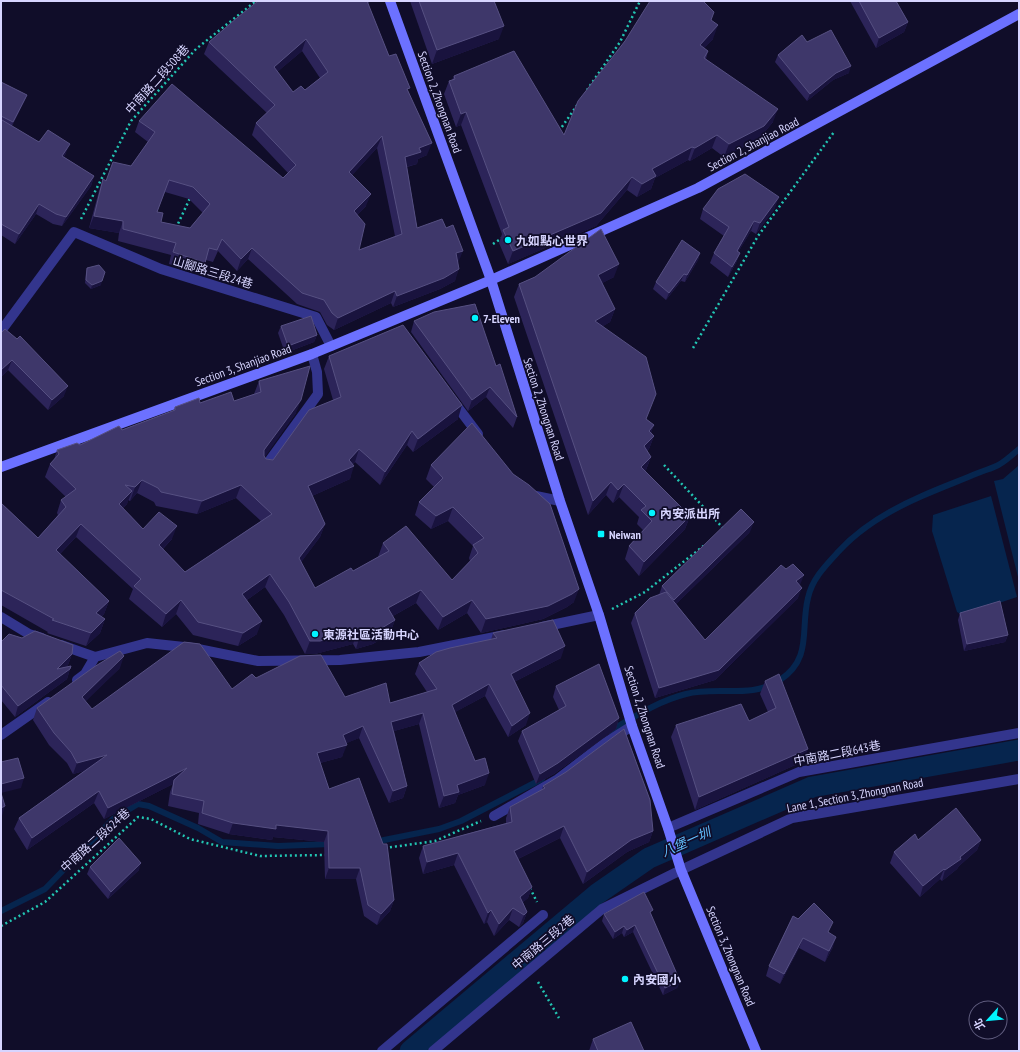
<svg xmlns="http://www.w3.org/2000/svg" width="1020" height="1052" viewBox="0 0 1020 1052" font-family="'PT Sans Narrow','Noto Sans TC',sans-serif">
<rect width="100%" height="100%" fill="#100d29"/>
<g fill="#06254e">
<path d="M1019,465V581L994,481L1003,479Z"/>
<path d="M991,496L1017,597L963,615L957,612L932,531L933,515Z"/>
</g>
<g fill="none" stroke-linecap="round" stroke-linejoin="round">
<g stroke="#06254e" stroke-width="6">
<path d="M610,731C634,717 658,701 686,694C717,686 752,699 780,680C813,658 800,629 808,598C812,579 826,565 839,551C861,527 892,509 922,496C940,488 959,481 978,473C985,470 994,468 1000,464C1007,460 1013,454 1019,449"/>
<path d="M374,842L439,829L461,821L542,779"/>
<path d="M1,911L45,889L113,819L138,804L149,806L198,828L222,842L278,846L331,844"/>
</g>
<path stroke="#06254e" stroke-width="21" d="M410,1051L597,894L649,858L812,787L1019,750"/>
<g stroke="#22c6b3" stroke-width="2.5" stroke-dasharray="2 3" stroke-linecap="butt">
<path d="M587,90L620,42L640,1"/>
<path d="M559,131L578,104"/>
<path d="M81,219L131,121L196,49L256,1"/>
<path d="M176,228L191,196"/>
<path d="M493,244L502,238"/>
<path d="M693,348L758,236L834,132"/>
<path d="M664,465L724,529"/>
<path d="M612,609L645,592L706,544"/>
<path d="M385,848L435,841L481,821"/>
<path d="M530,888L537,902"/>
<path d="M1,926L45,902L138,817L151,819L190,839L260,856L326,855"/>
<path d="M538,982L559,1018"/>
</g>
<g stroke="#33358d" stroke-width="10">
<path d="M1,331L74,232L161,269L316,317L331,346"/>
<path d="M453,401L478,434"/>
<path d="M265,467L318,394L317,372L312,354"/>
<path d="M531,495L560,501"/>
<path d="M1,617L29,634L42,638"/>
<path d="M542,627L599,615"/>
<path d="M61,645L95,657"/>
<path d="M77,680L85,674L95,657L147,643L193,648L258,661L340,660L419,652L505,635"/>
<path d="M1,735L48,702"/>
<path d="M494,816L558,779L605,743L632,726"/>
<path d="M668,828L799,772L1019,733"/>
<path d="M382,1051L543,915"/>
<path d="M433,1051L602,909L681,870"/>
</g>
<path stroke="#33358d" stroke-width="10" d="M681,870L792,818L1019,779"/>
<g stroke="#6c71ff" stroke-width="10">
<path d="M390,1L491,280L560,501L599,615L632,726L668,828L681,870L756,1051"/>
<path d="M1,467L312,354L491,280L698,188L1019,14"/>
</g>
</g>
<g fill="#2c2459" fill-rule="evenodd">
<path d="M258,1H370L368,4L389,56L408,92L427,155L418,159L417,164L407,167L417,228L458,263L455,281L440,289L393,307L391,303L334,330L327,325L320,312L297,304L248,259L237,271L218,251L213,262L206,260L201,274L169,264L171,255L118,241L119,233L89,228L99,191L103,179L106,180L131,166L148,142L135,132L139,121L283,178L288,173L252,135L256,123L267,113L204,54L209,42ZM302,51L320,78L305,90L293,92L277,72ZM377,148L395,236L359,250L357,215L366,206L352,175ZM165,192L189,199L203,213L190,228L161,222L157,212Z"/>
<path d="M410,1H494L499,39L432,64Z"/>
<path d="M850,1H896L908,22L904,32L876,48Z"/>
<path d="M659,2L711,20L713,39L704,48L708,51L706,59L773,122L759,139L724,157L712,148L690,161L688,160L655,178L651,189L637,197L627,190L596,226L508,264L499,243L502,234L461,125L456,127L444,94L449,81L452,80L454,76L564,135Z"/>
<path d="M807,42L849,73L833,80L807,101L775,62L778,55Z"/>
<path d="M1,82L27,95L24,102L12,126L39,142L66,153L64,157L94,176L91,186L62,226L53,224L36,214L15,244L1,235Z"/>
<path d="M775,208L756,234L751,231L738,252L740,253L736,263L728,277L710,263L714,253L724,236L700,219L703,209Z"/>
<path d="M700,253L698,260L685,282L681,281L666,300L653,289L656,282Z"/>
<path d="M87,268L101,285L91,289L85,283L86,272Z"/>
<path d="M535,277H614L602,283L615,309L610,322L603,326L646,419L654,425L651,432L654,436L649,449L647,451L651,457L646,470L645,471L690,516L685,529L639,576L625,559L629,546L643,530L637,524L639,517L619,497L613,503L606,495L588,515L514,297L519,284Z"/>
<path d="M414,321L496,366L517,417L513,428L486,397L468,411L411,332Z"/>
<path d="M281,326L317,335L314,342L285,353L278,333Z"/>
<path d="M1,333L64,396L48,410L8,370L1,377Z"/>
<path d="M329,356L458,419L413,452L407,445L380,485L355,462L353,464L350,479L312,496L325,524L320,537L301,562L315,588L353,571L378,557L383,543L452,580L470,561L469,558L473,546L448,521L431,529L415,515L419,502L434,487L426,479L431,465L574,602L567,607L543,619L481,633L467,613L438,630L416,603L393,616L395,620L390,633L373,644L356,649L353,644L315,654H305L284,615L265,587L247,600L257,634L238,646L193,635L176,614L162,627L129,599L133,589L76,537L60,554L109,601L104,614L101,617L105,619L100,633L86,646L47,633L48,632L1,605V503L38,538L58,515L57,513L61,500L66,497L45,477L50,464L54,460L57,450L80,445L174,411L175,407L200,403L234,401L254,394L259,381L296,413L264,457L266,459L273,460L333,400L324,369ZM137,493L154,502L156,506L197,514L236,498L261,521L185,572L163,549L172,539L143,529L123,508L127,504L128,500L130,501Z"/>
<path d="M750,532L676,604L705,640L800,585L798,598L715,680L655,698L631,623L635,613L659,595L662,586Z"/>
<path d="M960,613L1008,635L1005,642L964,651L958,620Z"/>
<path d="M493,633L561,658L514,682L526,725L508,737L485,696L455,712L485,785L458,795L455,803L439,808L419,724L394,731L407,786L403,798L389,803L359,738L346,743L342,757L320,763L329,789L394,900L390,911L377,925L364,916L356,879H325L324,842L273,837L272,840L229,834L198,824L199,813L168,806L170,792L173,784L104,819L94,803L27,850L14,829L19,818L84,771L73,774L67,763L49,745L33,720L37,708L120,668L85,701L92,709L232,689L256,678L345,697L390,703L427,692L415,674L419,663L491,640Z"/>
<path d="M1,642L72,654L68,665L66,667L70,669L67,679L15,717L1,700Z"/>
<path d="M765,681L804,761L695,810L671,737L676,725L749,721L768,712L760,694Z"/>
<path d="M556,686L619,718L616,729L554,774L536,784L518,741L522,731L559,710L553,697Z"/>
<path d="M543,786L653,831L649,842L627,852L583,884L560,838L518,859L532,887L528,898L523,902L527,912L523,923L519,927L509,920L494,936L487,922L484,924L454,865L423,874L419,858L423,846L506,823V818L510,807L542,790Z"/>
<path d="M918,840H981L977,850L959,866L957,869L942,881L940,879L920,897L890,863L894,852Z"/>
<path d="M90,867L139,870L108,899L87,874Z"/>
<path d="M604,914L651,915L680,981L677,988L663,995L633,932L624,937L622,933L613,939L602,921Z"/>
<path d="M793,916L829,933L833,947L825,962L799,948L780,984L766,976L769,966Z"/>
<path d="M593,1039L644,1051H589Z"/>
</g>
<g fill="#19133e">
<path d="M908,22L904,32L876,48L879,38Z"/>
<path d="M718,25L713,39L695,58L700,45Z"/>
<path d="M504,26L499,39L432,64L437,50Z"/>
<path d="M306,39L302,51L269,79L274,67Z"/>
<path d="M851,66L849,73L833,80L807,101L810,94L836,73Z"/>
<path d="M27,95L24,102L10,129L13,122Z"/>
<path d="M778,109L773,122L759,139L724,157L729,144Z"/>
<path d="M466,112L461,125L456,127L461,114Z"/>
<path d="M717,135L712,148L690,161L695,148Z"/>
<path d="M382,136L377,148L345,183L349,172Z"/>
<path d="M432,143L427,155L418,159L417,164L401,168L405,157L419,148Z"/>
<path d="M70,144L66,153L58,166L62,156Z"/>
<path d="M692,147L688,160L655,178L651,189L637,197L642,184L652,169Z"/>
<path d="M94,176L91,186L62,226L66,217Z"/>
<path d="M632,177L627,190L596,226L508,264L513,251Z"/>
<path d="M371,194L366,206L349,223L354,211Z"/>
<path d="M779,197L775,208L756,234L760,223Z"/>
<path d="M39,204L36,214L15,244L19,234Z"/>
<path d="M94,216L123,221L119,233L89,228Z"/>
<path d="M754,221L751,231L733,261L737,251Z"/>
<path d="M252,248L248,259L237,271L241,259Z"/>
<path d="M463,251L458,263L456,253Z"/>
<path d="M700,253L698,260L685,282L687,275Z"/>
<path d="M740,253L736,263L728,277L732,267Z"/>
<path d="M619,264L614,277L593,288L598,275Z"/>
<path d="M459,269L455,281L440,289L393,307L397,296Z"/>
<path d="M684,274L681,281L666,300L669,293Z"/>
<path d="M102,281L101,285L91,289L92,285Z"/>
<path d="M395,291L391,303L334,330L338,318Z"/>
<path d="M615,309L610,322L590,334L595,321Z"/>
<path d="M317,335L314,342L285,353L288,346Z"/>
<path d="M12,360L8,370L1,377V370Z"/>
<path d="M68,386L64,396L48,410L52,400Z"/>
<path d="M490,387L486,397L468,411L472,400Z"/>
<path d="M301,400L296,413L260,464L264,450Z"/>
<path d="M462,405L458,419L413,452L418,439Z"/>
<path d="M654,425L649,438V431Z"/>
<path d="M412,431L407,445L380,485L385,472Z"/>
<path d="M654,436L649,449L639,459L644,446Z"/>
<path d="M359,449L355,462L349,468L354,466L350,479L303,500L308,486L349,460Z"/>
<path d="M651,457L646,470L636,480L641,467Z"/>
<path d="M142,480L137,493L130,501L135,487Z"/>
<path d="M611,482L606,495L588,515L593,501Z"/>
<path d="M624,484L619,497L613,503L618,490Z"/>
<path d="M241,485L236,498L197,514L202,501Z"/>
<path d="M132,491L127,504L114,517L119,504Z"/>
<path d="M453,507L448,521L431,529L436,516Z"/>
<path d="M690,516L685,529L639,576L644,562Z"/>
<path d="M754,522L750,532L670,610L674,600Z"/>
<path d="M81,524L76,537L51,563L56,550Z"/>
<path d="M325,524L320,537L294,572L299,558Z"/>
<path d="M177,526L172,539L154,558L159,545Z"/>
<path d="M270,574L265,587L237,607L242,594Z"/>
<path d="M804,575L800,585L792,591L796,581Z"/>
<path d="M802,588L798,598L715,680L655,698L659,688Z"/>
<path d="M579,589L574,602L567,607L543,619L481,633L486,619Z"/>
<path d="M421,590L416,603L384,621L388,608Z"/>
<path d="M181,600L176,614L162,627L166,614Z"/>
<path d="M472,600L467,613L438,630L443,617Z"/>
<path d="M109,601L104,614L92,626L96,613Z"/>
<path d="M105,619L100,633L86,646L91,633Z"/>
<path d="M395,620L390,633L373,644L356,649L360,635Z"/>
<path d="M262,621L257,634L238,646L243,633Z"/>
<path d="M358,631L353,644L315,654H305L310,641Z"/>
<path d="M1008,635L1005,642L964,651L967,644Z"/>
<path d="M565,646L561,658L506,686L511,674Z"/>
<path d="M72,654L68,665L54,679L57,669Z"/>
<path d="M124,656L120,668L78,709L82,697Z"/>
<path d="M70,669L67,679L15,717L18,706Z"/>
<path d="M489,684L485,696L448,716L452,705Z"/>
<path d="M423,713L419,724L387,733L391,722Z"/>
<path d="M530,713L526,725L508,737L512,726Z"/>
<path d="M619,718L616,729L554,774L536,784L540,774Z"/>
<path d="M363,726L359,738L338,747L343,735Z"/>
<path d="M347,745L342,757L313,765L317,753Z"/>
<path d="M808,749L804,761L695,810L699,797Z"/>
<path d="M107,755L102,766L73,774L77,763Z"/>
<path d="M187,768L174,780L173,784L104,819L108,808Z"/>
<path d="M489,773L485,785L458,795L455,803L439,808L444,796L457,785Z"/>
<path d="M24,778L21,788L1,793V784Z"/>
<path d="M407,786L403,798L389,803L393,791Z"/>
<path d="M99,791L94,803L27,850L32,838Z"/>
<path d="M5,806L2,816H1V808Z"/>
<path d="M233,823L276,825L328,831L324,842L273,837L272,840L229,834Z"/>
<path d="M564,826L560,838L510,863L514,851Z"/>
<path d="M653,831L649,842L627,852L583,884L587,872L631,840Z"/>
<path d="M981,840L977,850L959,866L957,869L942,881L945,870Z"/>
<path d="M458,853L454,865L423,874L427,862Z"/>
<path d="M141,863L139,870L108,899L111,892Z"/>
<path d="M329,868H360L356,879H325Z"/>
<path d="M944,869L940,879L920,897L923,886Z"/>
<path d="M532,887L528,898L516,908L520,897Z"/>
<path d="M394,900L390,911L377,925L381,914Z"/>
<path d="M513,908L509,920L494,936L499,924Z"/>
<path d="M491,910L487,922L484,924L488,913Z"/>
<path d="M527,912L523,923L519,927L524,915Z"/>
<path d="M635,925L633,932L624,937L627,930Z"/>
<path d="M624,926L622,933L613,939L615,932Z"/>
<path d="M836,937L833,947L825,962L829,951Z"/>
<path d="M803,938L799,948L780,984L784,974Z"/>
<path d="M680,981L677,988L663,995L665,988Z"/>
</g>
<g fill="#3e376a" stroke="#565082" fill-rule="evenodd">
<path d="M258,1H367L389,56L396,54L410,88L407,89L432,143L419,148L421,152L405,157L417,228L442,219L446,228L453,225L463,251L456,253L459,269L444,278L397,296L395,291L338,318L332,313L324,300L302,293L252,248L241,259L222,239L217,250L209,248L205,263L173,252L176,243L123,229V221L94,216L103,179L106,181L113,162L131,166L155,132L139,121L172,84L283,178L296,165L256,123L275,105L209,42L238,17ZM306,39L328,72L305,90L301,86L293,92L274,67ZM382,136L402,234L359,250L365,224L354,211L371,194L349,172ZM169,180L193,187L210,204L190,228L161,222L163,213L157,212Z"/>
<path d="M419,1H494L504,26L437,50Z"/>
<path d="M650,1H658L659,2L660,1H703L714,12L711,20L718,25L700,45L708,51L704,58L778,109L764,126L729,144L717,135L695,148L692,147L652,169L656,176L642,184L632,177L601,213L513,251L503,230L509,227L466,112L461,114L449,81L455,79L454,76L514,51L564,135L578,101L625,41Z"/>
<path d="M859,1H896L908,22L879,38Z"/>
<path d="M831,30L851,66L836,73L810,94L778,55L802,35L807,42Z"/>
<path d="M1,82L27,95L13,122L1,116Z"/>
<path d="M2,120L39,142L48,130L70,144L62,156L94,176L66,217L56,214L39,204L19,234L1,224V122Z"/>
<path d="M745,174L779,197L760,223L754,221L737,251L740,253L732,267L714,253L729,227L703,209L718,189Z"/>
<path d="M601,229L619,264L598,275L615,309L595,321L646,357L656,394L646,419L654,425L649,431L654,436L644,446L651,457L641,467L690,516L644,562L629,546L652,521L641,510L646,506L624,484L618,490L611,482L593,501L519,284L535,277Z"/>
<path d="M682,240L700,253L687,275L684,274L669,293L656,282Z"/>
<path d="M99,265L105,272L102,281L92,285L86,280L87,268Z"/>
<path d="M475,304L496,366L500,364L517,417L490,387L472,400L414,321L434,312Z"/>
<path d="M311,316L317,335L288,346L281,326Z"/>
<path d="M403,325L462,405L418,439L412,431L385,472L359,449L349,460L354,466L308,486L325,524L299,558L315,588L351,568L353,571L389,551L383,543L406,526L452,580L478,553L473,545L484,538L453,507L436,516L419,502L443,478L431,465L472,423L513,474L529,485L550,504L579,589L572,594L548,606L486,619L472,600L443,617L421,590L388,608L395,620L377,631L360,635L358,631L320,641H310L289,602L270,574L242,594L262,621L243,633L198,622L181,600L166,614L134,586L141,579L81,524L56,550L109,601L96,613L105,619L91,633L52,620L54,619L1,590V503L38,538L66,507L61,500L76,489L50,464L59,454L57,450L77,443L80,445L119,426L122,430L175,410V407L199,398L200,403L231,392L234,401L261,392L259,381L310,366L301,400L264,450V456L266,459L273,460L309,410L341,397L329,356ZM142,480L158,488L161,492L202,501L241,485L272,514L185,572L159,545L177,526L159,512L143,529L119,504L132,491L125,485L135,487Z"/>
<path d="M5,329L17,339L20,336L68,386L52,400L12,360L1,370V333Z"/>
<path d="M741,509L754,522L674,600L662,586Z"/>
<path d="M793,564L804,575L796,581L802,588L719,670L659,688L635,613L650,598L666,592L705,640L781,565L786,569Z"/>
<path d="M1000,601L1008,635L967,644L960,613Z"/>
<path d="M553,620L565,646L511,674L530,713L512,726L489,684L452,705L475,761L485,758L489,773L457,785L459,792L444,796L423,713L391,722L407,786L393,791L363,726L343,735L347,745L317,753L329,789L359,778L383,844H387L394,900L381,914L368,905L360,868H329L328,831L276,825V829L233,823L202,813L204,801L172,794L174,780L187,768L108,808L99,791L32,838L19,818L107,755L77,763L71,752L54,733L37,708L94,667L120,651L124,656L82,697L92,709L184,642L200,644L232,689L252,674L256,678L300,656L321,655L345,697L386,683L390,703L437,689L419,663L436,652L450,648L497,638L493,633Z"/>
<path d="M35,631L73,645L72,654L57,669L71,666L70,669L18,706L1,685V642L9,634L22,638Z"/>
<path d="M599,664L619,718L558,763L540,774L522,731L566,706L556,686Z"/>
<path d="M779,674L808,749L699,797L676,725L741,704L749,721L776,708L765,681Z"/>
<path d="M624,729L650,800L653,831L631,840L587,872L564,826L514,851L532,887L520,897L527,912L524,915L513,908L499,924L491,910L488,913L458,853L427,862L423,846L512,822L510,807L545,788L543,786L566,772Z"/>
<path d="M18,758L24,778L1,784V762Z"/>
<path d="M1,793L5,806L1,808Z"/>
<path d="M956,808L981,840L960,857L961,859L945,870L944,869L923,886L894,852L915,834L918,840Z"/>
<path d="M119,838L141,863L111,892L90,867Z"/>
<path d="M644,892L653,910L650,912L680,981L665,988L635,925L627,930L624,926L615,932L604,914Z"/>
<path d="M814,903L833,922L828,932L836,937L829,951L803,938L784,974L769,966L793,916L798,919Z"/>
<path d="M631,1022L644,1051H598L593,1039Z"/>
</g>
<g fill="#01f4ff" stroke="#100d29" stroke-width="1.5">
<circle cx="508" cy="240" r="4"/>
<circle cx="475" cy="318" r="4"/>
<circle cx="652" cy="513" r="4"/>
<rect x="597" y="530" width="8" height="8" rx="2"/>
<circle cx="315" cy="634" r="4"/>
<circle cx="625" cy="979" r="4"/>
</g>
<g text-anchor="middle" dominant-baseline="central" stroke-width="3.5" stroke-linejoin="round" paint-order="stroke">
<g font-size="12" fill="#d7d5ff" stroke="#100d29">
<text transform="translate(157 79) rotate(-48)">中南路二段508巷</text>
<text transform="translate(440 102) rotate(70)">Section 2, Zhongnan Road</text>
<text transform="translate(753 144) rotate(-28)">Section 2, Shanjiao Road</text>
<text transform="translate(213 272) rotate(17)">山腳路三段24巷</text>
<text transform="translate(243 365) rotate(-20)">Section 3, Shanjiao Road</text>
<text transform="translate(544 409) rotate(72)">Section 2, Zhongnan Road</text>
<text transform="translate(645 717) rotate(72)">Section 2, Zhongnan Road</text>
<text transform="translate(837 753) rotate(-11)">中南路二段643巷</text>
<text transform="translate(855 795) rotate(-11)">Lane 1, Section 3, Zhongnan Road</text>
<text transform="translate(95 840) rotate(-42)">中南路二段624巷</text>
<text transform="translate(543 942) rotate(-40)">中南路三段2巷</text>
<text transform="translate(731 956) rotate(67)">Section 3, Zhongnan Road</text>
</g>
<g font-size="12" font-weight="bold" fill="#d7d5ff" stroke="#100d29" text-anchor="start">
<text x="516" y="240">九如點心世界</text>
<text x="483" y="318">7-Eleven</text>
<text x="660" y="513">內安派出所</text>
<text x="609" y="534">Neiwan</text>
<text x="323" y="634">東源社區活動中心</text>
<text x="633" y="979">內安國小</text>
</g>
<g font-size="13" font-style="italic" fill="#63c0ff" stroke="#100d29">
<text transform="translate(686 842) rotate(-24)">八堡一圳</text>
</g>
</g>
<rect width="1020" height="1052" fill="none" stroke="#d7d5ff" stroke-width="4"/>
<g transform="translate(988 1020) rotate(243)"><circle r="19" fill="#100d29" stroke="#605d7f"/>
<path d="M0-3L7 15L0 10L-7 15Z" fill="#01f4ff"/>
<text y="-6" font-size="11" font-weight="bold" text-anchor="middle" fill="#d7d5ff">北</text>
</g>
</svg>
